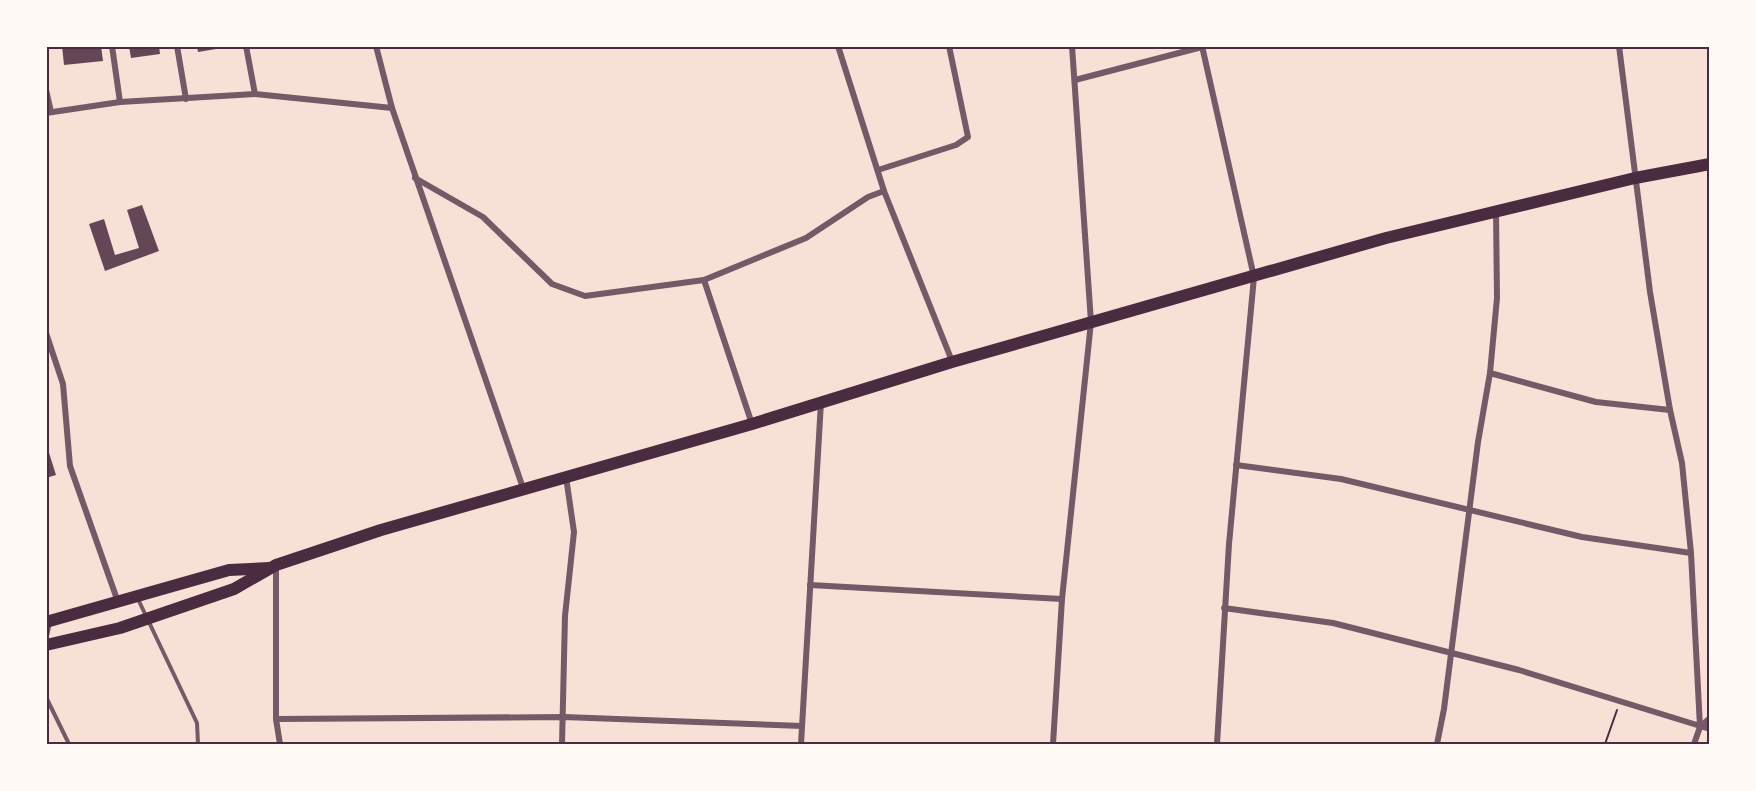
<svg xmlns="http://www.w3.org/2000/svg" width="1756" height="791" viewBox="0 0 1756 791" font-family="Rubik,sans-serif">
<rect width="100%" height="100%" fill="#f7e1d7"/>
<g fill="#644757">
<path d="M62,46H101L103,61L64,65Z"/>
<path d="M129,46H159L160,54L131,58Z"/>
<path d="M197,46H222V48L198,52Z"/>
<path d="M142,205L159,251L105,271L89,224L104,219L115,255L139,248L127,210Z"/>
<path d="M46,443L56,475L46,478Z"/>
</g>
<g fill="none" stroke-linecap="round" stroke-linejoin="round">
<path stroke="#4a2c40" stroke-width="2" d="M1605,744L1617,710"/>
<g stroke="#755966" stroke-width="4">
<path d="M137,597L197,723L198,744"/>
<path d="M46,640L50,623"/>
<path d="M46,697L69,744"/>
</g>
<g stroke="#755966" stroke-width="6">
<path d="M112,46L120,102"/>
<path d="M177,46L186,99"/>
<path d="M246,46L255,94"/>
<path d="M376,46L392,108L523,488"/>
<path d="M838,46L884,191L952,361"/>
<path d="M1202,46L1254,277L1229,544L1217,744"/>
<path d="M1619,46L1650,292L1670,410L1682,463L1691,553L1700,727L1694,744"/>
<path d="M1075,80L1202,47"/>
<path d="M46,90L51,112"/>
<path d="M46,113L120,102L255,94L392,108"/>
<path d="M878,170L956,145L968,137L949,46"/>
<path d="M415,178L483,217L552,284L585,296L704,280L752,424"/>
<path d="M704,280L806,238L868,197L884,191"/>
<path d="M46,333L63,384L70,466L118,602"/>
<path d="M1490,373L1596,402L1670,410"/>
<path d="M1236,465L1341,479L1582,537L1691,553"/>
<path d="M276,565V719L280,744"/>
<path d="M810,585L1062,599"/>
<path d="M1224,608L1333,623L1519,670L1710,729"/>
<path d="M276,719L564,717L802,726"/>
<path d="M1700,727L1710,718"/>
<path d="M562,744L565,616L574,532L566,477"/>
<path d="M801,744L821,402"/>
<path d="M1053,744L1062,599L1091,322L1072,46"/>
<path d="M1437,744L1444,709L1478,442L1490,373L1497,298L1496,212"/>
</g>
<g stroke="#4a2c40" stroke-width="12">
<path d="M46,622L229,570L269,568"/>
<path d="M46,645L120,628L234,589L276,565L381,530L752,424L952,362L1386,238L1635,178L1710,164"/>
</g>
</g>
<rect width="1756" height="791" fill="none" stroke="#fffaf5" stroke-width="96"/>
<rect x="48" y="48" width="1660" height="695" fill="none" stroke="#4a2c40" stroke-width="2"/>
</svg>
